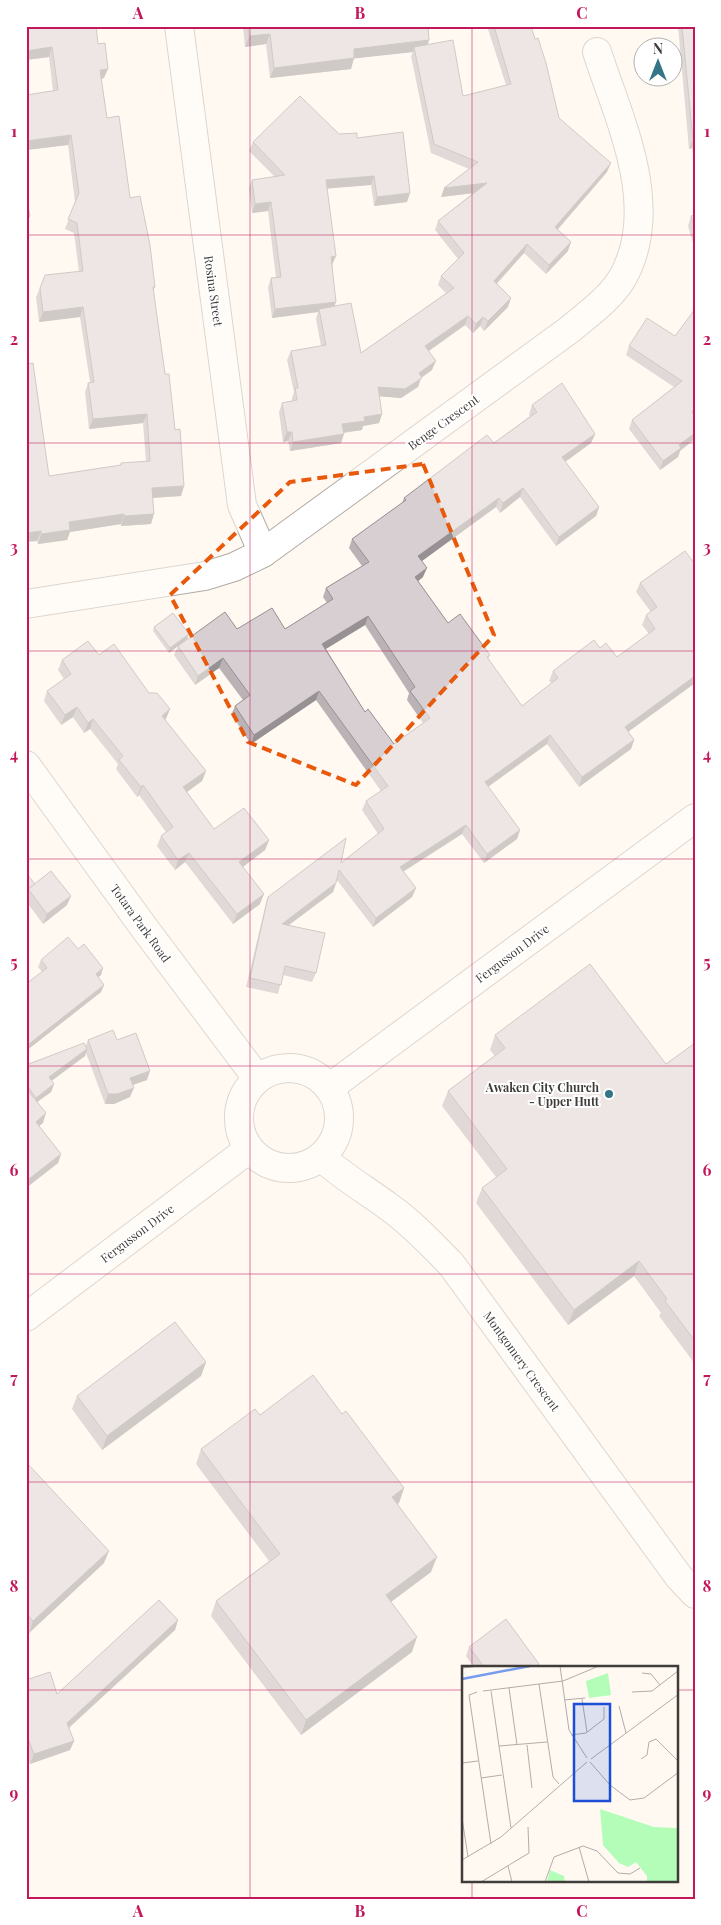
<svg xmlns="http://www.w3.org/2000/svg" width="721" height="1925" viewBox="0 0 721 1925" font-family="'Playfair Display',serif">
<rect width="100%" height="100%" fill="#fff9f2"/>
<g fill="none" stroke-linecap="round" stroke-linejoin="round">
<defs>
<g id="minor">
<path d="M179,26L242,505L263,553"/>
<path d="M26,604L205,576L234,567L263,553L569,330C587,315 611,298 623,277C662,206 619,120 597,52"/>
<path d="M321,1157C342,1176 366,1190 389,1207C412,1223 431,1244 451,1264L679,1577L695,1594"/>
</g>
<path id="tertiary" d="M26,765L145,929L257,1078"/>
<g id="secondary">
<circle cx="289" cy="1118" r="50"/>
<path d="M329,1088L695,818"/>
<path d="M26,1317L249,1149"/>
</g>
</defs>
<use href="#minor" stroke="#b1aba5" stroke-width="30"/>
<use href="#tertiary" stroke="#b1aba5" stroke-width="30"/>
<use href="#secondary" stroke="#b1aba5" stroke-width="30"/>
<use href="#minor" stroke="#fff" stroke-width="28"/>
<use href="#tertiary" stroke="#fff" stroke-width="28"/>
<use href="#secondary" stroke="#fff" stroke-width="28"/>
</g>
<g fill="#bab2b5" fill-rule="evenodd">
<path d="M26,26L98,44L104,78L101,79L107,118L155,287L153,292L165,374L184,486L181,496L153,498L151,524L121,526V524L70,532L67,540L38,544L37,541L49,476L120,465L121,463L146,462L143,423L89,429L85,392L88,383L90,382L80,317L39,322L36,297L40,288L79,272L74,233L65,229L75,202L68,145L26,150V95L53,91L49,57L26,60Z"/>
<path d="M243,26H428L429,40L428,44L463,96L506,85L487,26H531L559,118L607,172L558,229L568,251L546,274L524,253L497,284L508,307L484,331L480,326L473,333L465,325L428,351L432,370L421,378L418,387L401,398L379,396L382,414L379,423L363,426L362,430L344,433L341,443L290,451L288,441L283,442L279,412L282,403L292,401V398L294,392L287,360L291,351L321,346L316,319L318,312L272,318L268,287L271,278H276L268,211L252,213L249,188L252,180L275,177L249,151L253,142L339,134L357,138L407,202L374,206L371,185L327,188L335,306L361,353L446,293L438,285L441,276L458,259L435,230L438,221L473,193L441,197L469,169L431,153L411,56L413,52L354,58L351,69L270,78L266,44L245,47Z"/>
<path d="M678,26H695V168L692,148L689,149Z"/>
<path d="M695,215V249L688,226L691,216Z"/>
<path d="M675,336L693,414L678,457L660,470L629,429L632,420L674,387L626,355L629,346Z"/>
<path d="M532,405L595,434L591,443L565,462L599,507L596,516L556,546L520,497L500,513L496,507L422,561L423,577L418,581L448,623L490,655L488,659L522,706L552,683L549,681L553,671L600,648L617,657L649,634L642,625L646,615L651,612L636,592L640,583L685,551L695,683L628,732L634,740L631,749L579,787L547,744L488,787L520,830L517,839L484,863L462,834L403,872L416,888L412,897L373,927L337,880L333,892L289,925L316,973L312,982L283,975L278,994L246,987L265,907L268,897L341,863L378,834L362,810L366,801L381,791L316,700L251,744L231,715L235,706L243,700L219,668L195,685L174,655L178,646L169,653L153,631L154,627L189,634L187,639L237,629H285L327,603L323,597L326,588L362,566L349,548L352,539L402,503L404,498L494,443L530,416L529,415ZM365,625L409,693L407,700L423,723L394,744L365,712L326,649Z"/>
<path d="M99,655L170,709L165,720L206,771L202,781L187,792L214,829L269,840L265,850L243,867L260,904L233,924L185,862L175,870L157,846L161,836L166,832L139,795L137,797L116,769L118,764L90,729L84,733L73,717L61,725L44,701L47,691L64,679L58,670L62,660Z"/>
<path d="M26,873L34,884L67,905L43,924L26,901Z"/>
<path d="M41,960L101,975L98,977L104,985L101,992L26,1051V984L42,972L38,967Z"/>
<path d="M495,1035L666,1064L695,1043V1364L659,1316L661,1313L634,1276L568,1325L476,1203L482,1188L496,1177L442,1106L448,1091L495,1056L490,1050Z"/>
<path d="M88,1040H117L147,1080L133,1085L130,1097L114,1104H105L86,1053L85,1056L51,1081L54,1084L51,1092L37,1102L43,1123L39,1126L61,1154L58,1163L26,1188V1065L86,1045Z"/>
<path d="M206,1362L201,1376L102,1450L72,1409L77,1396Z"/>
<path d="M342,1414L404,1488L399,1503L397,1504L431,1572L391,1602L412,1652L301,1735L211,1616L216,1601L269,1561L196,1464L201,1449L260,1415Z"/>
<path d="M26,1462L104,1563L29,1633L26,1630Z"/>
<path d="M178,1620L175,1630L69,1728L74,1741L70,1750L30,1764L26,1752V1680L57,1694Z"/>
<path d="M469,1647L538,1668H474L466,1656Z"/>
</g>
<g fill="#979193">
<path d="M270,34L266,44L245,47L249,36Z"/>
<path d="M429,40L426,50L414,47L413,52L350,59L354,49Z"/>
<path d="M52,47L49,57L26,60V51Z"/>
<path d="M354,58L351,69L270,78L274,68Z"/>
<path d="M108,69L104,78L96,80L100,70Z"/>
<path d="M71,135L68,145L26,150V141Z"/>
<path d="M695,139L692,148L689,149L693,140Z"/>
<path d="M611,163L607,172L552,236L555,227Z"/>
<path d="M374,176L371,185L323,189L326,180Z"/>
<path d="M487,183L483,192L441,197L444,188Z"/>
<path d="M410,193L407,202L374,206L377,197Z"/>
<path d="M271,202L268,211L252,213L255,204Z"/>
<path d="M26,216H30L26,225Z"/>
<path d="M571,242L568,251L546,274L549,265Z"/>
<path d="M527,244L524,253L490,290L494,281Z"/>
<path d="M336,256L332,265L331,257Z"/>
<path d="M511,298L508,307L484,331L488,321Z"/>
<path d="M336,302L333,311L319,309L318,312L272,318L275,309Z"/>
<path d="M83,307L80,317L39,322L43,312Z"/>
<path d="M468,316L465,325L422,356L425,346Z"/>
<path d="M483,317L480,326L473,333L476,324Z"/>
<path d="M436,361L432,370L421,378L418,387L401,398L374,396L378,387L419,373Z"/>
<path d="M147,414L143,423L89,429L93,419Z"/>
<path d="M382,414L379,423L363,426L362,430L339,433L342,424L364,417Z"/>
<path d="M287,432H292L288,441L283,442Z"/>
<path d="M695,433V439L680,451L678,457L660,470L663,461L679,445Z"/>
<path d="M344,434L341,443L290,451L293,442Z"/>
<path d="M595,434L591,443L558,467L562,457Z"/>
<path d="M184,486L181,496L149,498L152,488Z"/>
<path d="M523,488L520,497L500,513L503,503Z"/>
<path d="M499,498L496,507L415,566L418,556Z"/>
<path d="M599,507L596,516L556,546L559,537Z"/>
<path d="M124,514L121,524L70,532L67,540L38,544L41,534L69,522Z"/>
<path d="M154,514L151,524L121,526L124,516Z"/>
<path d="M41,531L37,541L26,542V533Z"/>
<path d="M427,568L423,577L412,586L415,577Z"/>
<path d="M368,616L365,625L319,653L322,644Z"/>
<path d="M189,634L187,639L169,653L170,648Z"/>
<path d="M223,658L219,668L195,685L198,676Z"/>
<path d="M695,676V683L621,737L625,727Z"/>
<path d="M319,691L316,700L251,744L254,735Z"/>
<path d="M77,707L73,717L61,725L65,715Z"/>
<path d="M170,709L166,719L158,725L162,716Z"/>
<path d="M93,719L90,729L84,733L88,723Z"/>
<path d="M550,735L547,744L482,791L485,782Z"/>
<path d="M634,740L631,749L579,787L582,777Z"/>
<path d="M206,771L202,781L180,797L183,787Z"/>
<path d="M143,785L139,795L137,797L141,787Z"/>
<path d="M466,825L462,834L396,876L400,867Z"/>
<path d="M520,830L517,839L484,863L487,854Z"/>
<path d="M269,840L265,850L236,872L239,862Z"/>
<path d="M189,853L185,862L175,870L178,860Z"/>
<path d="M336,883L333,892L278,933L282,924Z"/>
<path d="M416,888L412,897L373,927L376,918Z"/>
<path d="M264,894L260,904L233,924L237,914Z"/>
<path d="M71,896L67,905L43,924L47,914Z"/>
<path d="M103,968L101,975L93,981L96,974Z"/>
<path d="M104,985L101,992L26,1051L29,1044Z"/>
<path d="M87,1049L85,1056L46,1085L49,1077Z"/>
<path d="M150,1071L147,1080L126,1087L130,1078Z"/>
<path d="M54,1084L51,1092L33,1105L36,1098Z"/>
<path d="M134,1088L130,1097L114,1104H105L108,1094Z"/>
<path d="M46,1113L43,1123L32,1131L36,1122Z"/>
<path d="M61,1154L58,1163L26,1188L29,1179Z"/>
<path d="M639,1261L634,1276L568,1325L574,1310Z"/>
<path d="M206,1362L201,1376L102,1450L107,1436Z"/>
<path d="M404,1488L399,1503L387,1512L392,1497Z"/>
<path d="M109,1551L104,1563L29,1633L33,1621Z"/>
<path d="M437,1557L431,1572L380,1610L386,1595Z"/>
<path d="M178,1620L175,1630L64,1732L67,1723Z"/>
<path d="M417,1637L412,1652L301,1735L306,1720Z"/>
<path d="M74,1741L70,1750L30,1764L34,1754Z"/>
</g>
<g fill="#d8cfd2" stroke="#979193" fill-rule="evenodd">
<path d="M26,26H96L98,44L105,43L108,69L100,70L107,118L119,116L130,198L140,196L150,245L155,287H153L165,374H169L175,430L180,429L184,486L152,488L154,514L124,516V514L69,522L70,530L41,534V531L26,533V364L33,363L49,476L121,465V463L150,461L147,414L93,419L88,383L94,382L83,307L43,312L40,288L45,275L83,271L77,223L68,219L79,193L71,135L26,141V95L58,90L52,47L26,51Z"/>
<path d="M248,26H428L429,40L354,49V58L274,68L270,34L249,36Z"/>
<path d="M494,26H531L535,39L538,38L546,63L559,118L611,163L555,227L571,242L549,265L527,244L494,281L511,298L488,321L483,317L476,324L468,316L425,346L436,361L419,373L422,378L405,389L378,387L382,414L364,417L365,421L342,424L344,434L293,442L292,432H287L282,403L297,400L295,388H298L291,351L326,345L319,309L351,303L361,353L454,288L441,276L464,253L438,221L487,183L444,188L478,162L434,144L414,47L453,40L463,96L511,84Z"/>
<path d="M682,26H695V139L693,140Z"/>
<path d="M300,96L339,134L357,133V138L403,132L410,193L377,197L374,176L326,180L336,256L331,257L336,302L275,309L271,278L281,277L271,202L255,204L252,180L285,175L253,142Z"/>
<path d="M26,195L30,216H26Z"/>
<path d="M695,215V229L691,216Z"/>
<path d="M695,309V407L692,412L695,416V433L679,445L681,448L663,461L632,420L682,381L629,346L647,318L675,336Z"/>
<path d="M562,383L595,434L562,457L599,507L559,537L523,488L503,503L499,498L418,556L427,568L415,577L448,623L460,614L490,655L487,657L522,706L558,678L553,671L594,640L600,648L606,643L617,657L655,629L646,615L657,607L640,583L685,551L695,564V676L625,727L634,740L582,777L550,735L485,782L520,830L487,854L466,825L400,867L416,888L376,918L339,870L336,883L282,924L325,933L316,973L285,966L281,985L250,978L268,897L346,838L341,863L384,829L366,801L388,786L319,691L254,735L235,706L250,695L223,658L198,676L178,646L225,612L237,629L272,608L285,629L333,599L326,588L369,562L352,539L406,500L404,498L487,435L494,443L537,412L532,405ZM368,616L415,687L410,691L430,718L394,744L368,709L365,712L322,644Z"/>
<path d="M173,613L189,634L170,648L154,627Z"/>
<path d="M88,641L99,655L114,644L149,693H157L170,709L162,716L206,771L183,787L214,829L244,808L269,840L239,862L264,894L237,914L189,853L178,860L161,836L173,827L143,785L141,787L119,760L123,756L93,719L88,723L77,707L65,715L47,691L71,674L62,660Z"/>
<path d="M51,871L71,896L47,914L28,889Z"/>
<path d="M26,873L35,884L26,890Z"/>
<path d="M68,937L78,949L84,944L103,968L96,974L104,985L29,1044L26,1040V984L47,968L41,960Z"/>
<path d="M590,964L666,1064L695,1043V1341L665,1301L667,1299L639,1261L574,1310L482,1188L507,1169L448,1091L505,1048L495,1035Z"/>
<path d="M113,1030L117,1040L136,1033L150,1071L130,1078L134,1088L117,1094H108L88,1040Z"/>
<path d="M84,1043L87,1049L49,1077L54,1084L36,1098L26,1084V1065Z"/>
<path d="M26,1088L46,1113L36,1122L61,1154L29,1179L26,1175Z"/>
<path d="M175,1322L206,1362L107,1436L77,1396Z"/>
<path d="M313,1375L342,1414L346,1411L404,1488L392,1497L437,1557L386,1595L417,1637L306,1720L216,1601L280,1554L201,1449L255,1409L260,1415Z"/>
<path d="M26,1462L109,1551L33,1621L26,1613Z"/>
<path d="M159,1600L178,1620L67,1723L74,1741L34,1754L26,1733V1680L50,1672L57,1694Z"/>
<path d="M506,1619L539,1664L535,1668H485L469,1647Z"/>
</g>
<path d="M0 0H721V1925H0ZM423,464L494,635L356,785L248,742L170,595L290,482Z" fill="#fff9f2" fill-opacity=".55" fill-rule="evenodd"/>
<path fill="none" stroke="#e8590c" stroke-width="4" stroke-dasharray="10 6" stroke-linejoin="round" d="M423,464L494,635L356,785L248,742L170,595L290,482Z"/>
<path fill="none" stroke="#c2185b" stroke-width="1" stroke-opacity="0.55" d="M250,26V1899M472,26V1668M26,235H695M26,443H695M26,651H695M26,859H695M26,1066H695M26,1274H695M26,1482H695M26,1690H463M677,1690H695M472,1881V1899"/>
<circle fill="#347688" stroke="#fff" stroke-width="2" cx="609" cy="1094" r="5"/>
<g text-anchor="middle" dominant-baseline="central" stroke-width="4" stroke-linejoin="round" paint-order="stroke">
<g font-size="12" fill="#3f3c3a" stroke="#fff">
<text transform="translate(214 291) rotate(82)">Rosina Street</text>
<text transform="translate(443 422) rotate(-36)">Benge Crescent</text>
<text transform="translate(141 923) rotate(54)">Totara Park Road</text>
<text transform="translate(512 953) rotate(-37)">Fergusson Drive</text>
<text transform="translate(137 1233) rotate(-37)">Fergusson Drive</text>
<text transform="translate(522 1361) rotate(54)">Montgomery Crescent</text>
</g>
<g font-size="12" font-weight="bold" fill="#3f3c3a" stroke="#fff" text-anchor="end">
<text x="599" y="1087">Awaken City Church<tspan x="599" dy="14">- Upper Hutt</tspan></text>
</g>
</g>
<g transform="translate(462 1666)">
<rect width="216" height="216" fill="#fff9f2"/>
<path d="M138,143L192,161L216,162V216H185V210L174,196L166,201L157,197L141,179Z" fill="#b3fdb9"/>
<path d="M146,7L149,29L127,32L124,15ZM88,204L102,210L103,216H85Z" fill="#b3fdb9"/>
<path fill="none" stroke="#769cec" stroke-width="2.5" d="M0,13L68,0"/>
<path fill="none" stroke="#b2ada8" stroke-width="1" d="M98,0L107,64L125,92M0,2L18,0M180,7L189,8L198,19M77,18L91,111L97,118M47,22L55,79M21,25L101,15L137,0M29,25L49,162M15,26L7,29L29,178M170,26L190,25L216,5M120,33L125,66M102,34L123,32M157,40L164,67M109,69L124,67L142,53V41M65,79L70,122M37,80L85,76M129,93L217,28M179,93L185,89L187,76L194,73L217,96M128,96L148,119L168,134L182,132L217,106M0,97L16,95M19,112L40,109M0,152L6,191M117,181L127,216M0,194L39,171L125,96M46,200L50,216M19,216L67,187L66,161M83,216L92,191L121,180L135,185L156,207L168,208L178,202"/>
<path fill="#1d4ed8" fill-opacity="0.15" stroke="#1d4ed8" stroke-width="2.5" d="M112,38H148V135H112Z"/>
<rect width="216" height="216" fill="none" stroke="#3f3c3a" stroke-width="2.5"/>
</g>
<rect width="721" height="1925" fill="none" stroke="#ffffff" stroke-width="55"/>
<g transform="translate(658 62)"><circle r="24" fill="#ffffff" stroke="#b2b1b0"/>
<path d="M0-4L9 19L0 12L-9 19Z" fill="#347688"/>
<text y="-8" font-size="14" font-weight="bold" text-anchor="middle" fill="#3f3c3a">N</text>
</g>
<rect x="28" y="28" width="666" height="1870" fill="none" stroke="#c2185b" stroke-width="2"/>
<g font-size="16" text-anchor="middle" font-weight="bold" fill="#c2185b">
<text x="138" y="19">A</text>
<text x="360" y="19">B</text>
<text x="582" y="19">C</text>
<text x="14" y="137">1</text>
<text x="707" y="137">1</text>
<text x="14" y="345">2</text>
<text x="707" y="345">2</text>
<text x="14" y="553">3</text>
<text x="707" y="553">3</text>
<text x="14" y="760">4</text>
<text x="707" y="760">4</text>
<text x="14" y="968">5</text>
<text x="707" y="968">5</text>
<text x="14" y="1176">6</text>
<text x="707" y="1176">6</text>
<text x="14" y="1384">7</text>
<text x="707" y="1384">7</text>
<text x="14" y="1592">8</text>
<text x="707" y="1592">8</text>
<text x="14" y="1799">9</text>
<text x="707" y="1799">9</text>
<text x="138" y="1917">A</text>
<text x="360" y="1917">B</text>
<text x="582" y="1917">C</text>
</g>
</svg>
